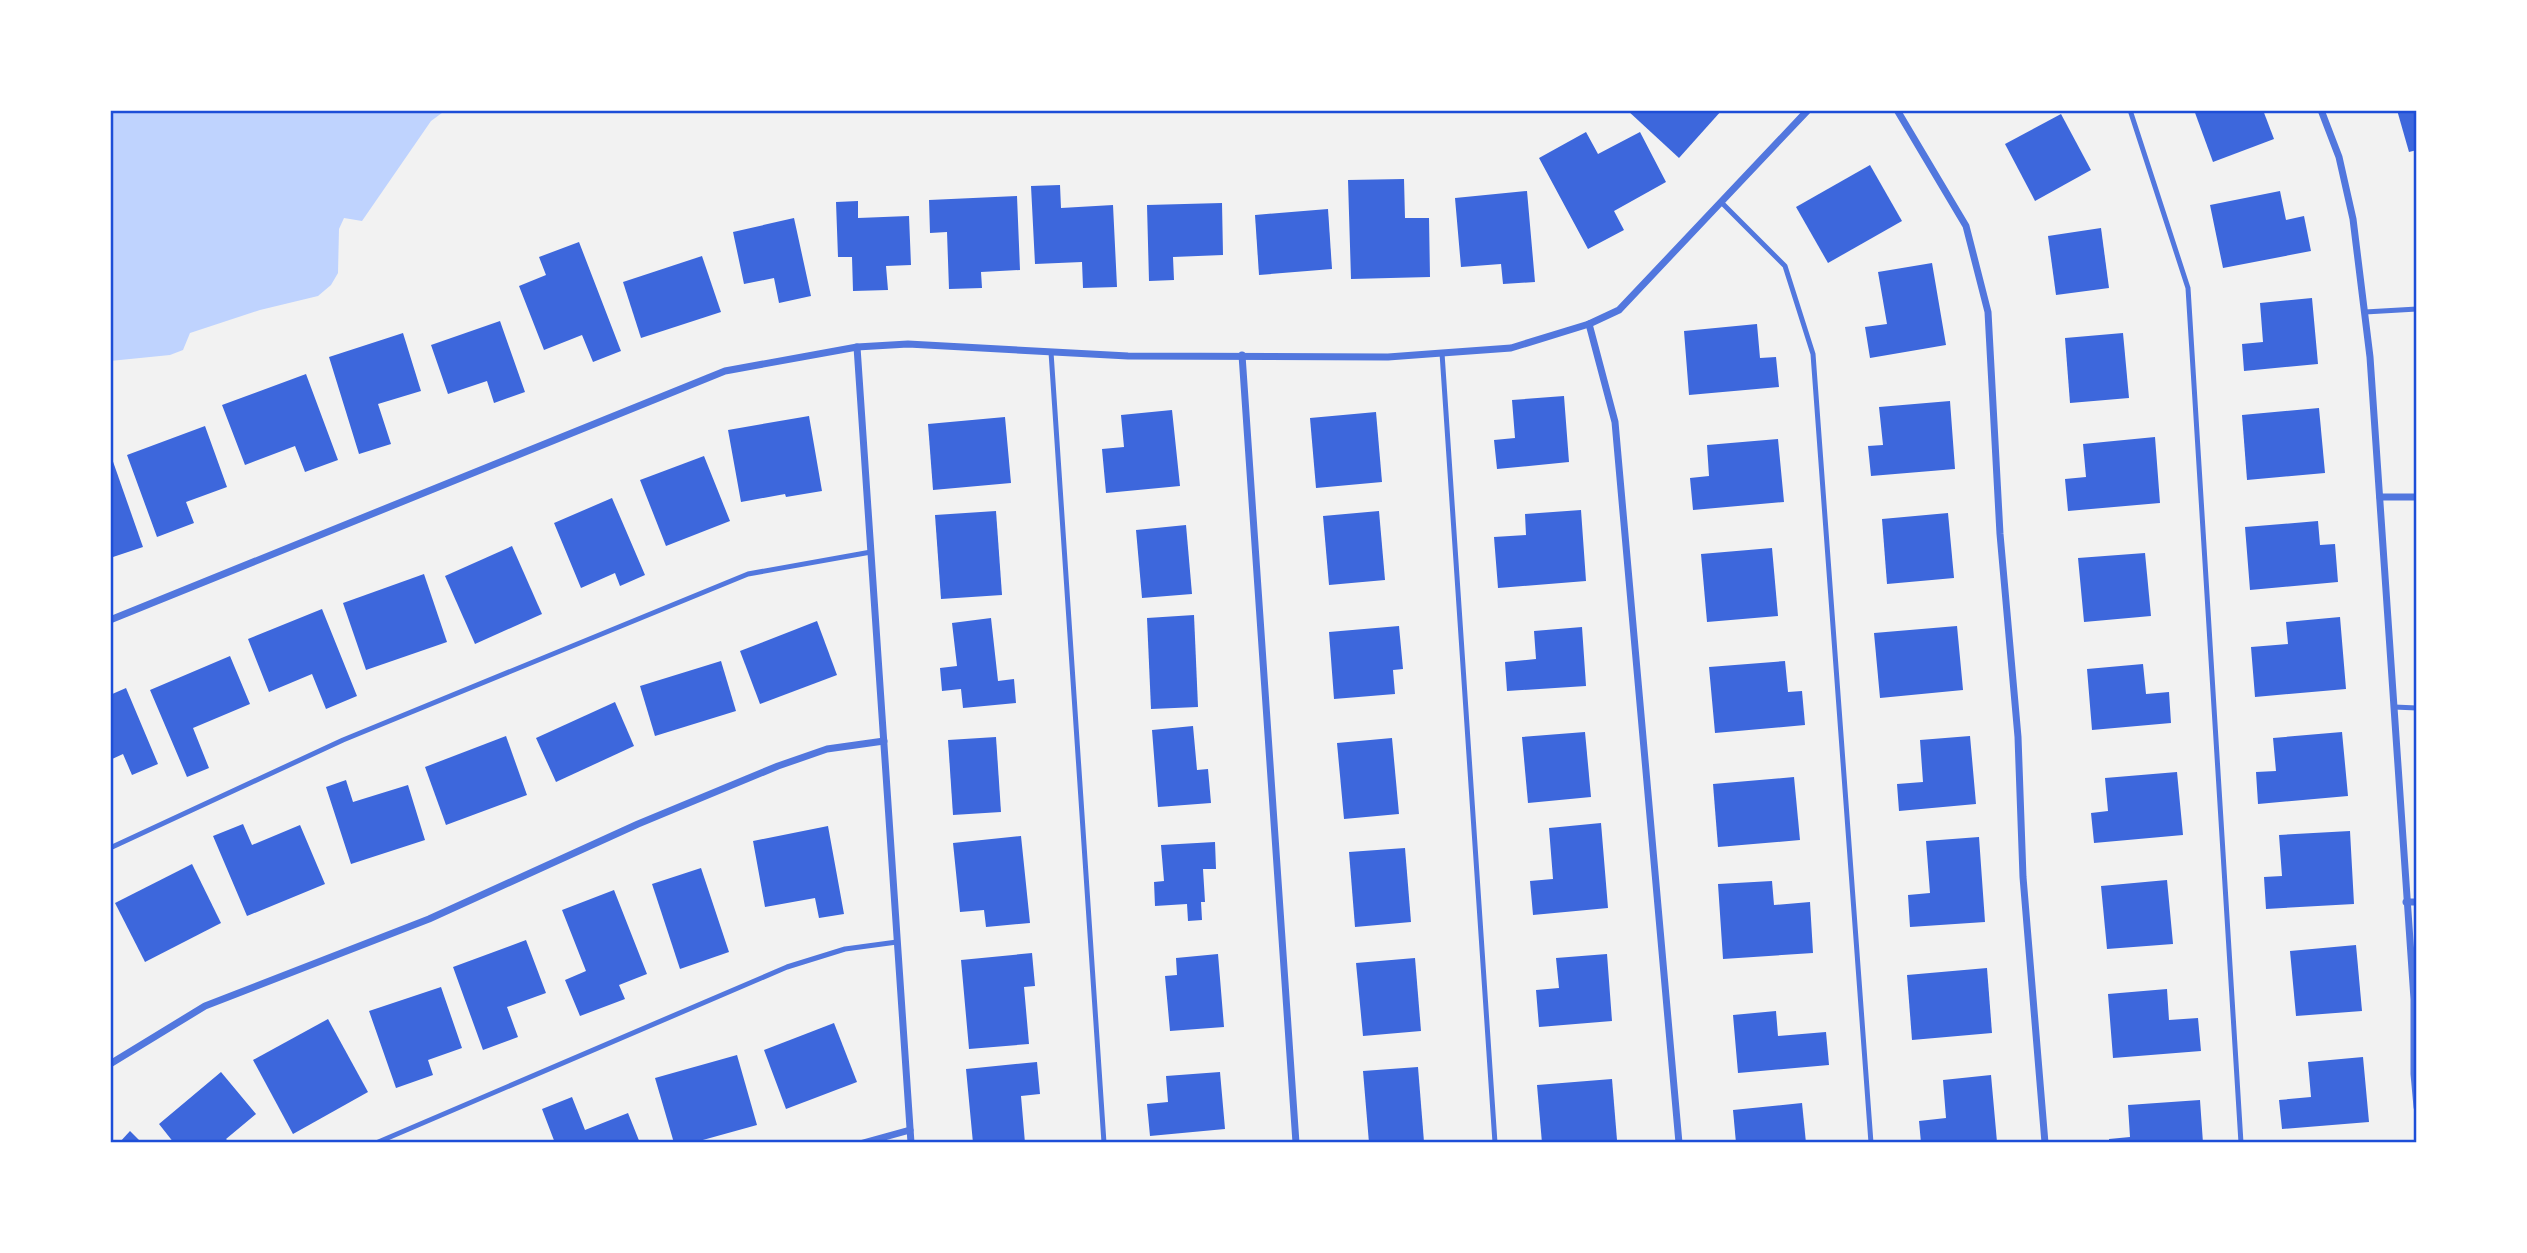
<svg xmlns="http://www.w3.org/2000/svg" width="2527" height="1253" viewBox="0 0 2527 1253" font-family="'Varela Round',sans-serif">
<rect width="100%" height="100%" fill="#f2f2f2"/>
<path fill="#bfd3fe" d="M110,110H446L431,121L362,221L344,218L339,229L338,273L331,285L318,296L260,310L190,333L183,350L170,355L110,361Z"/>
<g fill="#3d67dc">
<path d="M1627,110H1722L1679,158Z"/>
<path d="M2194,110H2263L2274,139L2213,162Z"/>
<path d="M2397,110H2417V150L2409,152Z"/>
<path d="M2061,114L2091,170L2035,201L2005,144Z"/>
<path d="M1586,132L1598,154L1640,132L1666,182L1614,211L1624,230L1588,249L1539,158Z"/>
<path d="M1870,165L1902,221L1828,263L1796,207Z"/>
<path d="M1404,179L1405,218H1429L1430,277L1351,279L1348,180Z"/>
<path d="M1060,185L1061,208L1113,205L1117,287L1083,288L1082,262L1035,264L1031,186Z"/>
<path d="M1527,191L1535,282L1503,284L1501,264L1461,267L1455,198Z"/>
<path d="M2280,191L2286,220L2304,216L2311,251L2223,268L2210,205Z"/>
<path d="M1017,196L1020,270L981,272L982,288L949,289L947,232L930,233L929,200Z"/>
<path d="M858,201V218L909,216L911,265L886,266L888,290L853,291L852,257H838L836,202Z"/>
<path d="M1222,203L1223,255L1173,257L1174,280L1149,281L1147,205Z"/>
<path d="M1328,209L1332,269L1259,275L1255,215Z"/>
<path d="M794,218L811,296L779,303L774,278L744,284L733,232Z"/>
<path d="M2101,228L2109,288L2056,295L2048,236Z"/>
<path d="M579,242L621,351L593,362L582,335L544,350L519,286L546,275L539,257Z"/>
<path d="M702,256L721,312L641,338L623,282Z"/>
<path d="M1932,263L1946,345L1870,358L1865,327L1887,324L1878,272Z"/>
<path d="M2312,298L2318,364L2244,371L2242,344L2263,342L2260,303Z"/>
<path d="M500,321L525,392L494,403L487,381L448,394L431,345Z"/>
<path d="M1757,324L1760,358L1776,357L1779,387L1689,395L1684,331Z"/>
<path d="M403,333L421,391L378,404L391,444L359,454L329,357Z"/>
<path d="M2123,333L2129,398L2070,403L2065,338Z"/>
<path d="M306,374L338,460L305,472L295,446L245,465L222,405Z"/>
<path d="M1564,396L1569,462L1497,469L1494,440L1515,438L1512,400Z"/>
<path d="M1950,401L1955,469L1871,476L1868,446L1883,445L1879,407Z"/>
<path d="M2319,408L2325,473L2247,480L2242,415Z"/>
<path d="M1172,410L1180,486L1106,493L1102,449L1124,447L1121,415Z"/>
<path d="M1376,412L1382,482L1316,488L1310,418Z"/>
<path d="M809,416L822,491L786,497L785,494L741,502L728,430Z"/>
<path d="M1005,417L1011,483L933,490L928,424Z"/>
<path d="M205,426L227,487L186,502L194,523L157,537L127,455Z"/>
<path d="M2155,437L2160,503L2068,511L2065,479L2086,477L2083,444Z"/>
<path d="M1778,439L1784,502L1693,510L1690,478L1709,476L1707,445Z"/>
<path d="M110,453L143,547L110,558Z"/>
<path d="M704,456L730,521L666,546L640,480Z"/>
<path d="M612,498L645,575L620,586L615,573L581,588L554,523Z"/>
<path d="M1581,510L1586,581L1498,588L1494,537L1526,535L1525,514Z"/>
<path d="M996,511L1002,595L941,599L935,515Z"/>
<path d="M1379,511L1385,580L1329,585L1323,516Z"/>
<path d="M1948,513L1954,578L1887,584L1882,519Z"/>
<path d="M2318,521L2320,545L2335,544L2338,582L2250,590L2245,527Z"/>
<path d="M1186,525L1192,594L1142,598L1136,530Z"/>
<path d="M512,546L542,614L475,644L445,576Z"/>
<path d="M1772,548L1778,616L1707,622L1701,554Z"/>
<path d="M2145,553L2151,616L2084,622L2078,558Z"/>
<path d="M424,574L447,642L366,670L343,603Z"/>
<path d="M322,609L357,696L326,709L312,674L269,692L248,639Z"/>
<path d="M1194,615L1198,707L1151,709L1147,618Z"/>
<path d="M2340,617L2346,689L2255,697L2251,647L2288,644L2286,622Z"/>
<path d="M991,618L998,681L1014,679L1016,703L963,708L961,689L942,691L940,668L957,666L952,623Z"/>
<path d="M817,621L837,675L760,704L740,651Z"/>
<path d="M1399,626L1403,669L1393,670L1395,694L1334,699L1329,632Z"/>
<path d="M1957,626L1963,690L1880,698L1874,633Z"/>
<path d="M1582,627L1586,686L1507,691L1505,662L1536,659L1534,631Z"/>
<path d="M230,656L250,704L193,728L209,768L187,777L150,690Z"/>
<path d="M721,661L736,711L655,736L640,686Z"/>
<path d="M1785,661L1788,692L1802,691L1805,725L1715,733L1709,667Z"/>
<path d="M2143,664L2146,694L2169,692L2171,723L2092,730L2087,669Z"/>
<path d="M126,688L158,764L132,775L123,754L110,760V695Z"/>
<path d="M615,702L634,746L556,782L536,738Z"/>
<path d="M1193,726L1197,770L1208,769L1211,803L1158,807L1152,730Z"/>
<path d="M1585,732L1591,797L1528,803L1522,737Z"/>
<path d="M2342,732L2348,796L2258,804L2256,772L2276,771L2273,738Z"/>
<path d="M506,736L527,795L446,825L425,767Z"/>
<path d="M1970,736L1976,804L1899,811L1897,784L1923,782L1920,740Z"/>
<path d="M996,737L1001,812L953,815L948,740Z"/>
<path d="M1392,738L1399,814L1344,819L1337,743Z"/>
<path d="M2177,772L2183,835L2094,843L2091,813L2108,811L2105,778Z"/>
<path d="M1794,777L1800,840L1718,847L1713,784Z"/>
<path d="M346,780L353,802L408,785L425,840L351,864L326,787Z"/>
<path d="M1601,823L1608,908L1533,915L1530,881L1553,879L1549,828Z"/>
<path d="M243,824L252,845L300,825L325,884L247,916L213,836Z"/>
<path d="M828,826L844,914L819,918L815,898L765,907L753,841Z"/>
<path d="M2350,831L2354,904L2266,909L2264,877L2282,876L2279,835Z"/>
<path d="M1021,836L1030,923L986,927L984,910L960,912L953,843Z"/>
<path d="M1979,837L1985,922L1910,927L1908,895L1930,893L1926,841Z"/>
<path d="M1215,842L1216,869H1203L1205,902H1201L1202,920L1188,921L1187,904L1155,906L1154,882L1164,881L1161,845Z"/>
<path d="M1405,848L1411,922L1355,927L1349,852Z"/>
<path d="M192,864L221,923L145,962L115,903Z"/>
<path d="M701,868L729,952L680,969L652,884Z"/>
<path d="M2167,880L2173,944L2107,949L2101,886Z"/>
<path d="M1772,881L1774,905L1810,902L1813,953L1723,959L1718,884Z"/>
<path d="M614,890L647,974L619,985L625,999L580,1016L565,980L586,971L562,910Z"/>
<path d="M526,940L546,993L507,1007L518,1037L483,1050L453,967Z"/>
<path d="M2356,945L2362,1011L2296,1016L2290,951Z"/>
<path d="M1032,953L1035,986L1024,987L1029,1044L969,1049L961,960Z"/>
<path d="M1218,954L1224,1027L1170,1031L1165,976L1177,975L1176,958Z"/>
<path d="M1607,954L1612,1021L1539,1027L1536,990L1559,988L1556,958Z"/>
<path d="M1415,958L1421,1031L1363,1036L1356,963Z"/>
<path d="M1987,968L1992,1033L1912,1040L1907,975Z"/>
<path d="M441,987L462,1048L428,1060L433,1075L396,1088L369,1011Z"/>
<path d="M2167,989L2169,1020L2198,1018L2201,1051L2113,1058L2108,994Z"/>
<path d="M1776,1011L1778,1036L1826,1032L1829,1065L1738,1073L1733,1015Z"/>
<path d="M328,1019L368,1092L293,1134L253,1060Z"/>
<path d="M834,1023L857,1082L786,1109L764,1050Z"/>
<path d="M737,1055L757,1125L692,1143H674L655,1078Z"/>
<path d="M2363,1057L2369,1122L2282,1129L2279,1100L2311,1097L2308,1062Z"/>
<path d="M1037,1062L1040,1094L1021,1096L1025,1143H973L966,1069Z"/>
<path d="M1418,1067L1424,1142L1369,1143L1363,1071Z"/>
<path d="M221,1072L256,1114L226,1139L230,1143H174L159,1124Z"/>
<path d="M1220,1072L1225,1129L1150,1136L1147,1104L1168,1102L1166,1076Z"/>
<path d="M1991,1075L1997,1142L1921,1143L1919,1121L1946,1118L1943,1080Z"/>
<path d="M1612,1079L1617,1140L1542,1143L1537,1085Z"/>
<path d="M572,1097L585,1130L628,1113L640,1143H555L542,1109Z"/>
<path d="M2200,1100L2203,1143H2109V1139L2130,1137L2128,1105Z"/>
<path d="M1802,1103L1806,1143H1736L1733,1110Z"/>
<path d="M130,1131L142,1143H119Z"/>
</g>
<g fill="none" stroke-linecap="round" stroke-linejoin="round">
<g stroke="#5277de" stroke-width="5">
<path d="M2130,110L2188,288L2241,1143"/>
<path d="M1721,202L1785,266L1813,354L1871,1143"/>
<path d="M2365,312L2417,309"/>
<path d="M1051,352L1104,1143"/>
<path d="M1442,353L1495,1143"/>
<path d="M2394,707L2417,708"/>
<path d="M110,848L343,740L748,574L871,552"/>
<path d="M376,1143L787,967L845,949L897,942"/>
</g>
<g stroke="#5277de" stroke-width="7">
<path d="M1897,110L1966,226L1988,312L2000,534L2018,737L2023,877L2045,1143"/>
<path d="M2321,110L2339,157L2353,219L2370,357L2414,999V1074L2417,1107"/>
<path d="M1589,324L1615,422L1679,1143"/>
<path d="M857,347L911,1143"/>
<path d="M1242,355L1296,1143"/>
<path d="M2380,497H2417"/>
<path d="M110,620L725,371L857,347L908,344L1128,356L1388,357L1442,353L1511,348L1589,324L1619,310L1808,110"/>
<path d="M2406,902H2417"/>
<path d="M110,1064L205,1006L429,919L638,824L778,766L827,749L884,741"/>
<path d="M863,1143L910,1130"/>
</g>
</g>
<rect width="2527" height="1253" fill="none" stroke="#ffffff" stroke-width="224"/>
<rect x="112" y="112" width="2303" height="1029" fill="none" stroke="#1d4ed8" stroke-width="2.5"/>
</svg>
